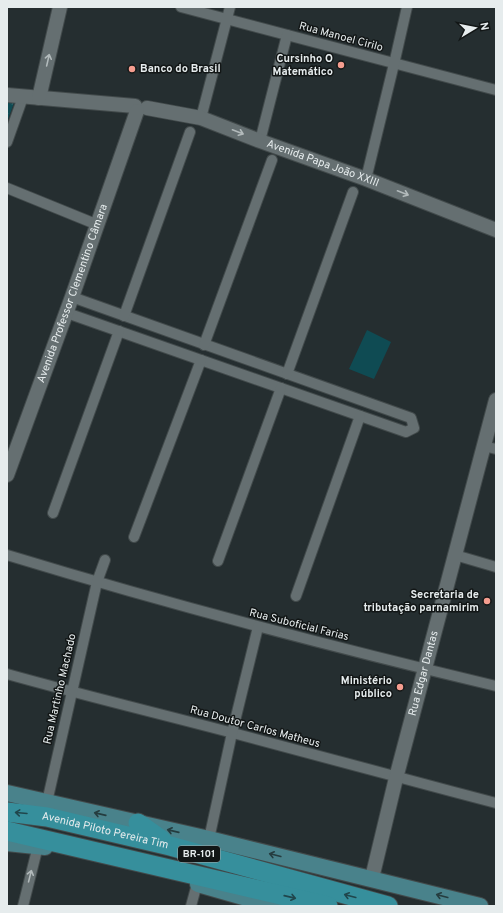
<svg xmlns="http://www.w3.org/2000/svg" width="503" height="913" viewBox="0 0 503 913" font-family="Overpass,sans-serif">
<defs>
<pattern id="park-crowns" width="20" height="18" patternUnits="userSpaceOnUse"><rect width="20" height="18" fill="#0f4b53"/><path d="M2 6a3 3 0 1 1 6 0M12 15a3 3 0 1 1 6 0" fill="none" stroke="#32656c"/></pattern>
</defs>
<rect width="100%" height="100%" fill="#252e30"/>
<path fill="url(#park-crowns)" d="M7,103H14L7,122Z"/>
<path fill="#0f4b53" d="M367,330L391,342L374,379L349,369Z"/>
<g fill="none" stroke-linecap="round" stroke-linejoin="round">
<defs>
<g id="street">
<path d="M181,7L496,90"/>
<path d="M201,118L230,7"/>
<path d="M260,141L287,35"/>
<path d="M7,142L23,97"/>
<path d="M366,179L394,64L407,7"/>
<path d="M7,188L98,225"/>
<path d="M67,313L406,432L414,428L411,418L72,297"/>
<path d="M124,316L190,132"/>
<path d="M204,345L272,160"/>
<path d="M287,374L353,192"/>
<path d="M484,446L496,449"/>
<path d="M53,513L119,331"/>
<path d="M134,537L201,360"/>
<path d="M7,555C168,604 332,647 496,686"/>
<path d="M455,555L496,567"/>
<path d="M218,561L281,388"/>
<path d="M296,596L360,416"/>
<path d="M7,674C82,695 157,713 233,733C320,756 408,780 496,803"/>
<path d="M47,802L97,582L105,560"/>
<path d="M209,839L232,733L258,627"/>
<path d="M23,906L38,846"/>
<path d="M191,906L197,884"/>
</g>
<g id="secondary">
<path d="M7,95L135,106"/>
<path d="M39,98L60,7"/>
<path id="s1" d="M147,108L201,118L260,141L366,179L496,230"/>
<path id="s2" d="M7,475L72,297L137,111"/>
<path id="s3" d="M372,878L396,778L496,400"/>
</g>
<g id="primary">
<path d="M7,793L209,839L480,906"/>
<path d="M7,843L45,847"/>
<path d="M198,884L275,906"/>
</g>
<g id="highway">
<path id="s4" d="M7,812L47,817L170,846L388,906"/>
<path d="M138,823L162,840"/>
<path d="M7,831L328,906"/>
</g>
</defs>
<use href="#street" stroke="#424a4b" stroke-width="12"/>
<use href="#secondary" stroke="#424a4b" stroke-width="16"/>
<use href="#primary" stroke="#424a4b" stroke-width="18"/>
<use href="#highway" stroke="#424a4b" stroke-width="21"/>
<use href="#street" stroke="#656f71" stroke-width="10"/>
<use href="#secondary" stroke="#656f71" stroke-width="14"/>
<use href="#primary" stroke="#49828b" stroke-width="16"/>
<use href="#highway" stroke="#368f9c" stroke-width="19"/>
</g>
<defs><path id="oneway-shaft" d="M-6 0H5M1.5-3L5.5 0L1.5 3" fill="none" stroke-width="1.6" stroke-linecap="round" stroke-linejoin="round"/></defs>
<g stroke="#b2babb">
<use href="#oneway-shaft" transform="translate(48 60) rotate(-77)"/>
<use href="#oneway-shaft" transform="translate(238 132) rotate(21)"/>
<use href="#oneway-shaft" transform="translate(403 193) rotate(21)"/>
<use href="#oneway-shaft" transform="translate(30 876) rotate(-76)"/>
</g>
<g stroke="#20464c">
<use href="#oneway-shaft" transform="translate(21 813) rotate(-175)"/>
<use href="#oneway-shaft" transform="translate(350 896) rotate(-165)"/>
<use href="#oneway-shaft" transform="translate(290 897) rotate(13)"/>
</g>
<g stroke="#253c3f">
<use href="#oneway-shaft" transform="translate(100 814) rotate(-167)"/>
<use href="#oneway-shaft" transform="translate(173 831) rotate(-167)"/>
<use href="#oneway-shaft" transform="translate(275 855) rotate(-166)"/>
<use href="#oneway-shaft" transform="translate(442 896) rotate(-165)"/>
</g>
<g fill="#f59d8f" stroke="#121616" stroke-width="1.5">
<circle cx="341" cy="65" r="4"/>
<circle cx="132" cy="69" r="4"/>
<circle cx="487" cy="601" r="4"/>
<circle cx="400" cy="687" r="4"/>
</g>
<g text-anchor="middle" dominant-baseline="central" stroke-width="3" stroke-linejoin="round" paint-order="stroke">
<rect fill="#121616" stroke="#a6acac" stroke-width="1" x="178" y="846" width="42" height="16" rx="3"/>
<g font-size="10" font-weight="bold" fill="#e6eced">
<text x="199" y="854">BR-101</text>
</g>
<g font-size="11" fill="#e6eced" stroke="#121616">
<text transform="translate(341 37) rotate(15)">Rua Manoel Cirilo</text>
<text stroke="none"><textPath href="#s1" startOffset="185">Avenida Papa João XXIII</textPath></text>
<text stroke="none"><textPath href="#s2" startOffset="193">Avenida Professor Clementino Câmara</textPath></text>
<text transform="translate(299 625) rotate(14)">Rua Suboficial Farias</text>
<text stroke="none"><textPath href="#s3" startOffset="211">Rua Edgar Dantas</textPath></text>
<text transform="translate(60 689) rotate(-77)">Rua Martinho Machado</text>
<text transform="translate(255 727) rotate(15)">Rua Doutor Carlos Matheus</text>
<text stroke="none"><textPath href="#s4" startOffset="100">Avenida Piloto Pereira Tim</textPath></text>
</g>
<g font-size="11" font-weight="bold" fill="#e6eced" stroke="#121616" text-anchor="end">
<text x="333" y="59">Cursinho O<tspan x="333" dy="13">Matemático</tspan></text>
<text x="140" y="69" text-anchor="start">Banco do Brasil</text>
<text x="479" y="595">Secretaria de<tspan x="479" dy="13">tributação parnamirim</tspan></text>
<text x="392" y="681">Ministério<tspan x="392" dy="13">público</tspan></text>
</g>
</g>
<rect width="503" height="913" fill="none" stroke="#e6eced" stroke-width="16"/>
<g transform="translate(475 28) rotate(80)" stroke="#121616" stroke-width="3" paint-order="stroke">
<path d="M0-3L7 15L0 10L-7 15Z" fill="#e6eced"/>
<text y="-6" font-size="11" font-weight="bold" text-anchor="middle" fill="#e6eced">N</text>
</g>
</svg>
